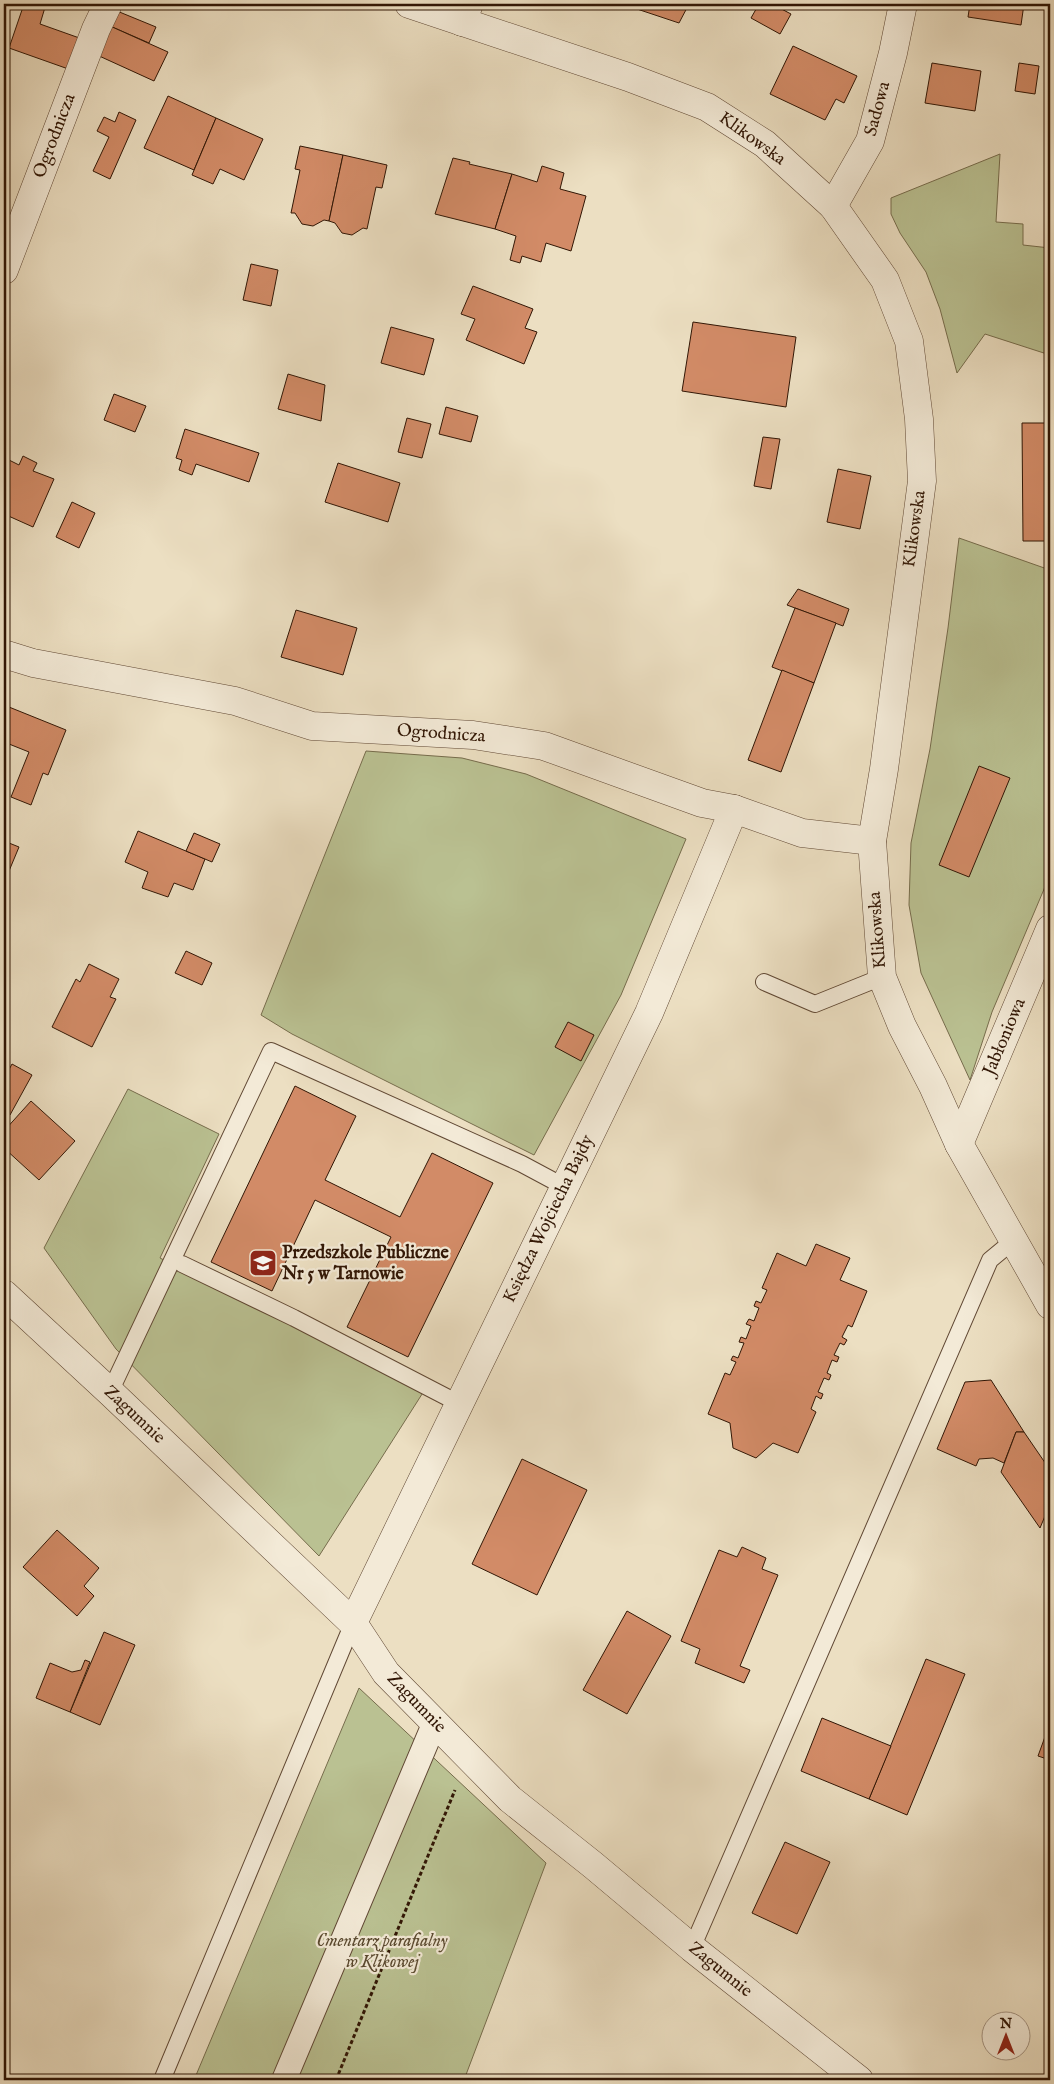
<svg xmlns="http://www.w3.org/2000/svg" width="1054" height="2084" viewBox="0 0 1054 2084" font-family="'IM FELL English',serif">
<rect width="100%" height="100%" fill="#ecdfc2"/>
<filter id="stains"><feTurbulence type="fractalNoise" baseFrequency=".004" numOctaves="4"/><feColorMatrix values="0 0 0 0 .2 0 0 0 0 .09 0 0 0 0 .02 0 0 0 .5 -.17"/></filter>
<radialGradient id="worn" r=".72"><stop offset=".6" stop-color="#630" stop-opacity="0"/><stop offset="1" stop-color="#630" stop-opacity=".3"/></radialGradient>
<g fill="#bac192" stroke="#766c4c">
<path d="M1000,154L996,222L1023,224V245L1050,248V355L985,334L957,373L940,309L926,272L900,233L891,214V198Z"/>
<path d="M959,538L1050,570V875L992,1012L970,1080L921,973L909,905L911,843L930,749L948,628Z"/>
<path d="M366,751L462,758L526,774L686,839L621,995L534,1155L292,1034L261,1015Z"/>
<path d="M128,1089L219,1134L160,1258L424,1391L319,1556L116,1349L44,1248Z"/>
<path d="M359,1688L546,1863L464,2080H194Z"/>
</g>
<g fill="#d28b67" stroke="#311605">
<path d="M24,4H46L40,24L85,40L74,71L9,48Z"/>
<path d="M622,4H689L679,23Z"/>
<path d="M759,4H772L791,14L780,34L751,18Z"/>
<path d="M970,4H1024L1021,25L968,17Z"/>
<path d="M117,11L156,27L149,43L110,26Z"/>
<path d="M110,26L168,52L154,81L97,55Z"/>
<path d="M793,46L857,76L844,103L836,99L825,120L770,94Z"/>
<path d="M932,63L981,71L975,111L925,103Z"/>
<path d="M1019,63L1039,66L1035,94L1015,91Z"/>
<path d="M168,96L216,118L194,170L144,148Z"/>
<path d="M119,112L136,120L110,179L93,171L109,137L97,131L104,117L115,122Z"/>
<path d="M216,118L263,139L244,180L220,169L213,184L192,175Z"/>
<path d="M300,146L343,155L329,221L324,220L313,226L302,224L295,213H291L300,170L295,169Z"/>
<path d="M343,155L387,165L382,188L376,187L367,229L363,228L352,235L342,233L335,223L329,221Z"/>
<path d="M453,158L470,162L469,164L512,174L495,229L435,214Z"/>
<path d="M542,166L564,173L560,189L586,196L571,251L546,243L541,262L522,256L520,263L510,260L516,236L495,229L512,174L537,182Z"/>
<path d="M251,264L278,270L271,306L243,300Z"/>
<path d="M473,286L533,309L525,328L537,332L524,364L466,340L475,319L461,314Z"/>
<path d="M693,322L796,337L786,407L682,391Z"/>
<path d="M391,327L434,339L424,375L381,363Z"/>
<path d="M288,374L325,385L321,421L278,409Z"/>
<path d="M114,394L146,406L135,432L104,420Z"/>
<path d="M446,407L478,416L471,442L439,434Z"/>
<path d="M407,418L431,424L422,458L398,452Z"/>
<path d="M1022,423H1050V541H1023Z"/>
<path d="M185,429L259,453L249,482L196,464L192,475L179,470L182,460L176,458Z"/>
<path d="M763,437L780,439L771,489L754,486Z"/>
<path d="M23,456L37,463L33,471L54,479L33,527L4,514V461L5,458L19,465Z"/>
<path d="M338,463L400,483L388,522L325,502Z"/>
<path d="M838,469L871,476L860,529L827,522Z"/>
<path d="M72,502L95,513L79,548L56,537Z"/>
<path d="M798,589L849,609L843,626L787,605Z"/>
<path d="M795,608L836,623L814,683L772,667Z"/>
<path d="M296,610L357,628L343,675L281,657Z"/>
<path d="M782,670L814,683L781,772L748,760Z"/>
<path d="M4,705L66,730L48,775L43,773L31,805L11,797L29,752L4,742Z"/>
<path d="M979,766L1010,778L969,877L939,865Z"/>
<path d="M138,831L205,859L193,890L174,883L168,897L142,888L148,872L125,862Z"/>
<path d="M194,833L220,844L212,862L186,851Z"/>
<path d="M4,841L19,847L4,883Z"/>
<path d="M186,951L212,963L202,985L175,973Z"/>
<path d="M89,964L119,979L110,997L116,999L92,1047L52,1027L76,979L80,982Z"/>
<path d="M568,1022L594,1035L581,1061L555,1047Z"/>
<path d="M12,1064L32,1075L10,1115L4,1111V1079Z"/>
<path d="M295,1086L356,1116L325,1180L400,1217L432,1153L493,1183L408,1357L347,1327L391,1237L315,1200L272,1291L211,1262Z"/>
<path d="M31,1101L75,1141L39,1180L4,1148V1131Z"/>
<path d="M816,1244L850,1258L840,1280L867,1291L852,1327L848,1325L842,1337L847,1340L844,1345L840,1343L834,1355L839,1357L837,1362L832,1360L827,1373L831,1375L829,1380L824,1378L818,1392L823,1394L821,1399L816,1396L811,1409L816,1412L798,1453L773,1443L756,1458L733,1448L730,1423L708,1414L725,1373L730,1375L736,1362L731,1360L733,1356L738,1358L744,1343L739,1342L741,1337L746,1339L751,1326L746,1324L749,1319L754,1321L759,1308L754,1306L756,1301L761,1303L767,1290L762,1288L777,1253L806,1266Z"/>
<path d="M991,1380L1024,1432H1016L1004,1463L993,1458L979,1459L976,1466L937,1449L965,1382Z"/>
<path d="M1016,1432H1024L1050,1470V1504L1040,1528L1001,1472Z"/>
<path d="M522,1459L587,1490L537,1595L472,1564Z"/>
<path d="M57,1530L99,1568L84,1586L94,1596L77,1616L23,1567Z"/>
<path d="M742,1547L766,1558L762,1569L778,1575L740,1666L750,1670L744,1683L695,1663L700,1649L681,1641L719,1550L737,1557Z"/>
<path d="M627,1611L671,1636L627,1714L583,1690Z"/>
<path d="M104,1632L135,1645L100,1725L70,1712Z"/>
<path d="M926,1659L965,1674L907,1815L869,1799Z"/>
<path d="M85,1660L90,1662L70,1712L36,1698L50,1663L72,1672L81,1670Z"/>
<path d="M822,1718L891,1746L869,1799L801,1771Z"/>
<path d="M1050,1723V1760L1038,1756Z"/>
<path d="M785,1842L830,1862L797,1934L752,1913Z"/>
<path d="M1047,2072L1050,2073V2080H1044Z"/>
</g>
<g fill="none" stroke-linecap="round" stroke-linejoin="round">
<defs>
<g id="service">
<path d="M764,982L815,1004L882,977"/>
<path d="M182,1264L294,1318L460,1404"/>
<path d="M110,1392L271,1051L522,1164L565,1187"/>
<path d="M692,1948L990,1260L1013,1241"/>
<path d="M162,2080L353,1623"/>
</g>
<path id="pedestrian" d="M284,2080L435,1722"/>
<g id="minor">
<path d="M462,22L469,4"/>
<path d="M833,206L870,141L893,53L903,4"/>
<path d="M4,270L96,29L108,4"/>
<path d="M4,654L33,663L235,701L312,726L473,735L544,746L702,803L734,809L802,833L872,841"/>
<path d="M959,1144L1050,929"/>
<path d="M4,1294L110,1392L353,1623L386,1673L510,1799L593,1865L692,1948L859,2080"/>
<path d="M353,1623L649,1013L734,809"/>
</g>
<path id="tertiary" d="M409,4L628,77L707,107L765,144L833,206L885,280L909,341L919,419L922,481L884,769L872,841L882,977L902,1026L933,1086L959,1144L1050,1305"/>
</defs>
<use href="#service" stroke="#604834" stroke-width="18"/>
<use href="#pedestrian" stroke="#604834" stroke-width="26"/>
<use href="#minor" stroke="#604834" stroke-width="29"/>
<use href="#tertiary" stroke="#604834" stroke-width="29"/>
<path stroke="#311605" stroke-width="3" stroke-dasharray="4 2.5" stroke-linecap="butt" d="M336,2080L455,1790"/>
<use href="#service" stroke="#f3ead7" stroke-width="16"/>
<use href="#pedestrian" stroke="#f3ead7" stroke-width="24"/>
<use href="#minor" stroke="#f3ead7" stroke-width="28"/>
<use href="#tertiary" stroke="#f3ead7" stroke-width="28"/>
</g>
<defs>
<symbol id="school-square" viewBox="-11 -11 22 22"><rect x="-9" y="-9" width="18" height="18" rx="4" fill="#8f2418" stroke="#f3ead7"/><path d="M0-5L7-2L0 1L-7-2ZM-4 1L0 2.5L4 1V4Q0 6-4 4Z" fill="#fff"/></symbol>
</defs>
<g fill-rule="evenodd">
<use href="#school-square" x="247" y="1247" width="32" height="32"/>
</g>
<g text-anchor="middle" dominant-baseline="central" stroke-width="4.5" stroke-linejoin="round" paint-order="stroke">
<g font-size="18" fill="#311605" stroke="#f3ead7">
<text transform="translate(878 109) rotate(-75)">Sadowa</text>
<text transform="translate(55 136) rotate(-69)">Ogrodnicza</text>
<text transform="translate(752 139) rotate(36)">Klikowska</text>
<text transform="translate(915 529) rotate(-82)">Klikowska</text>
<text transform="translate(441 734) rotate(4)">Ogrodnicza</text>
<text transform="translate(878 930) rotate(-94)">Klikowska</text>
<text transform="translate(1005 1037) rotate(-67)">Jabłoniowa</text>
<text transform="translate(549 1219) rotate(-64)">Księdza Wojciecha Bajdy</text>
<text transform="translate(134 1415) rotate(43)">Zagumnie</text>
<text transform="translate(416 1703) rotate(46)">Zagumnie</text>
<text transform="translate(720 1970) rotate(39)">Zagumnie</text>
</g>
<g font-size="18" font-weight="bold" fill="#311605" stroke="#f3ead7" text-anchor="start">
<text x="282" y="1253">Przedszkole Publiczne<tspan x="282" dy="21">Nr 5 w Tarnowie</tspan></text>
</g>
<g font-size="18" font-style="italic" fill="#5a492f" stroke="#f3ead7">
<text x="382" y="1941">Cmentarz parafialny<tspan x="382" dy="21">w Klikowej</tspan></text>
</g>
</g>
<rect width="1054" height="2084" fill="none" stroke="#ecdfc2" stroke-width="20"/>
<rect x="5" y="5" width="1044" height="2074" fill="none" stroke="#311605" stroke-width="2.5"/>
<rect x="10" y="10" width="1034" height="2064" fill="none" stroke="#311605"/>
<g transform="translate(1006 2036)"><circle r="24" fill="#f3ead7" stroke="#a59583"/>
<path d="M0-4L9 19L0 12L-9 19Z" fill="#8f2418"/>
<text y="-8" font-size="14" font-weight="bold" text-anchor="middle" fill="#311605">N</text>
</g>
<rect width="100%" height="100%" filter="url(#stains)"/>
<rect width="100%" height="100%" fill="url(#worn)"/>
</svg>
